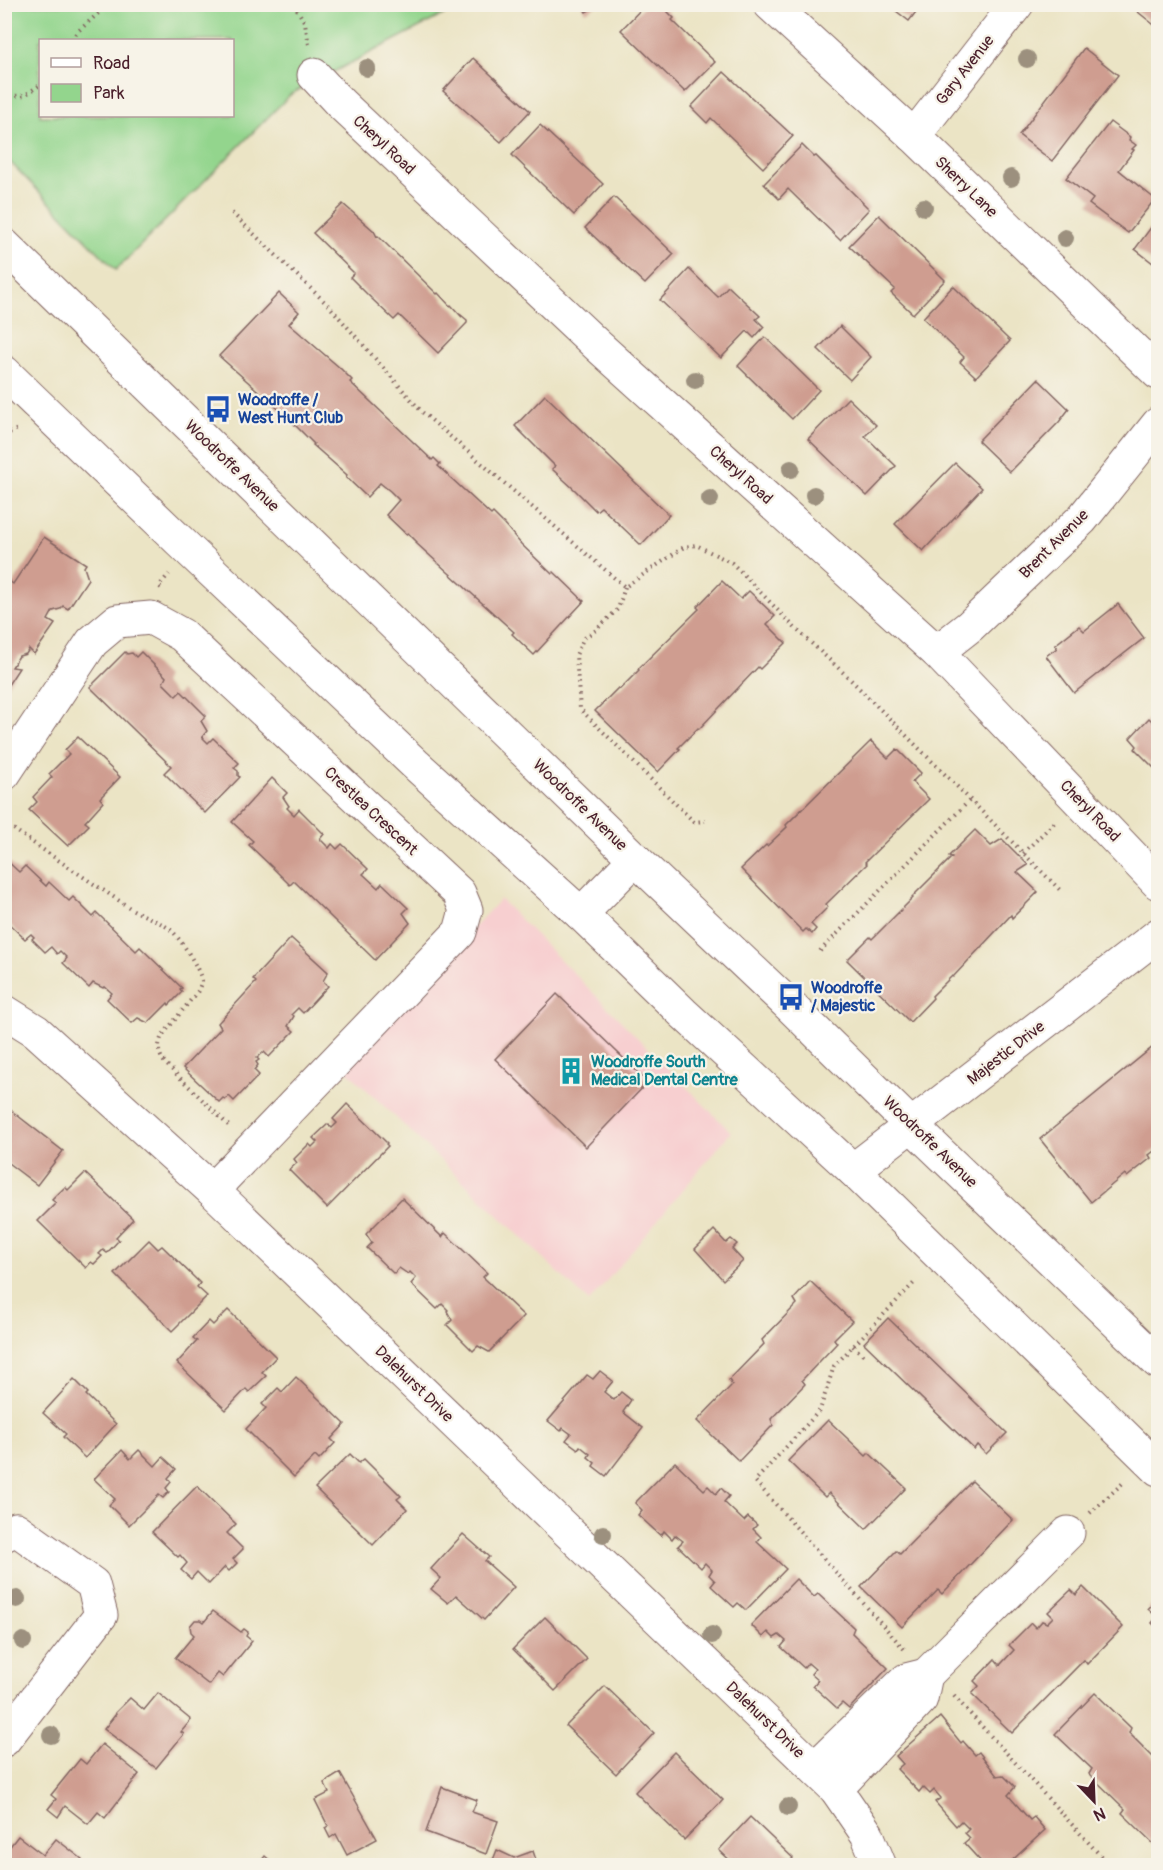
<svg xmlns="http://www.w3.org/2000/svg" width="1163" height="1870" viewBox="0 0 1163 1870" font-family="Pangolin,sans-serif">
<rect width="100%" height="100%" fill="#f7f3e8"/>
<filter id="ink" filterUnits="userSpaceOnUse"><feTurbulence type="fractalNoise" baseFrequency=".0167" numOctaves="2"/><feDisplacementMap in="SourceGraphic" scale="12" xChannelSelector="R" yChannelSelector="G"/><feConvolveMatrix kernelMatrix="1 2 1 2 8 2 1 2 1" color-interpolation-filters="sRGB"/></filter>
<filter id="wash" filterUnits="userSpaceOnUse"><feTurbulence type="fractalNoise" baseFrequency=".008" numOctaves="4" result="noise"/><feDisplacementMap in="SourceGraphic" scale="24" xChannelSelector="R" yChannelSelector="G"/><feGaussianBlur stdDeviation="1.35" result="paint"/><feColorMatrix in="noise" values="0 0 0 0 0 0 0 0 0 0 0 0 0 0 0 0 0 1.4 0 .05"/><feComposite in="paint" operator="in"/></filter>
<g filter="url(#wash)">
<rect width="100%" height="100%" fill="#ebe4c5"/>
<path fill="#f7cfd0" d="M500,899L731,1132L589,1302L344,1068Z"/>
<path fill="#93d58d" stroke="#6e7a5c" stroke-width="1.5" fill-rule="evenodd" d="M4,5H462L291,94L116,270L5,157ZM40,40H232V116H40Z"/>
<g id="blocks">
<g fill="#cf9d90">
<path d="M581,4H599L586,12Z"/>
<path d="M646,4H660L674,18L672,20L715,62L685,92L621,30Z"/>
<path d="M887,4H922L909,21Z"/>
<path d="M1128,4H1158V28Z"/>
<path d="M1084,48L1118,75L1052,161L1019,135Z"/>
<path d="M473,58L530,111L501,142L443,91Z"/>
<path d="M724,72L793,136L763,168L711,118L707,123L691,107Z"/>
<path d="M1110,122L1130,137L1129,140L1136,145L1132,149L1134,150L1119,170L1155,199L1128,233L1089,204L1093,199L1066,178Z"/>
<path d="M540,125L603,184L574,215L512,155Z"/>
<path d="M802,145L814,157L816,156L869,209L840,240L788,189L779,199L764,184Z"/>
<path d="M614,197L674,254L645,284L585,228Z"/>
<path d="M343,204L374,231L377,237L378,236L437,294L438,293L450,306L451,305L461,316V315L467,320V323L438,353L399,315L394,320L372,299L350,277L354,273L313,233Z"/>
<path d="M879,215L945,280L913,314L891,293L895,289L849,246Z"/>
<path d="M1158,218V267L1135,249Z"/>
<path d="M689,269L718,297L728,286L760,316L756,319L764,327L754,338L747,331L721,358L660,300Z"/>
<path d="M953,286L1010,341L976,377L960,362L964,357L923,318Z"/>
<path d="M279,293L299,312L289,324L340,368L352,380L350,382L432,460L434,458L440,464L438,466L491,515L493,513L505,525L521,544L552,574L554,572L584,601L534,655L512,634L514,632L416,543L417,542L408,533L406,534L386,515L399,500L390,491L380,483L367,497L346,477L347,475L313,445L314,444L285,415L219,356Z"/>
<path d="M840,326L871,357L850,380L818,349Z"/>
<path d="M765,337L819,390L792,419L738,366Z"/>
<path d="M1038,379L1069,409L1059,422L1010,472L978,441Z"/>
<path d="M545,395L669,515L641,545L601,507L596,511L575,490L552,469L555,466L515,426Z"/>
<path d="M848,398L876,425L865,436L896,466L867,496L808,439Z"/>
<path d="M955,463L982,488L923,551L895,524Z"/>
<path d="M44,537L86,564L84,567L88,579L68,609L63,606L60,609L53,611L48,620L55,624L34,654L29,649L26,654L19,656L12,667L19,668L4,691V589L9,581L13,584Z"/>
<path d="M722,581L741,599L749,591L775,616L767,624L786,643L760,669L758,667L699,729L698,728L678,748L680,749L658,772L595,711L618,688L620,689L639,670L638,669L699,609L697,607Z"/>
<path d="M1118,604L1144,638L1074,693L1046,656L1057,648L1055,645L1079,626L1084,631Z"/>
<path d="M125,652L127,654L132,653L136,657L141,652L166,677L163,683L176,696L181,691L206,716L201,721L207,731L202,737L208,743L213,738L239,763L234,768L238,771V776L240,777L205,813L164,773L171,766L90,687Z"/>
<path d="M1149,718L1157,726L1158,724V772L1135,749L1137,746L1130,738Z"/>
<path d="M78,737L120,777L100,798L103,802L85,822L89,825L68,846L29,810L37,802L33,797L52,777L49,774L69,754L65,750Z"/>
<path d="M871,741L888,758L897,749L921,773L912,782L929,799L865,862L867,864L826,904L828,907L811,924L816,929L812,934L806,929L803,932L741,869L766,845L767,846L787,827L786,825Z"/>
<path d="M272,778L287,793L283,797L289,806L287,808L294,815L299,809L324,834L320,839L329,848L332,844L337,849L342,844L368,869L363,874L378,888L382,883L408,908L403,913L410,923L375,960L294,881L290,885L271,866L249,845L253,841L232,822Z"/>
<path d="M975,830L991,846L1002,839L1028,865L1017,872L1038,892L1012,918L1011,915L953,977L952,976L932,996L933,998L910,1022L847,960L870,937L872,939L913,898L912,897L952,857L949,856Z"/>
<path d="M4,858L19,872L25,866L46,886L49,882L69,901L73,897L93,917L97,913L136,951L140,947L182,988L180,989L182,992L169,1005L168,1003L148,1023L138,1018L132,1023L107,999L112,993L105,987L103,988L93,983L89,988L63,963L67,958L60,951L57,954L51,947L45,952L32,939L34,937L31,934L25,939L8,923L4,918Z"/>
<path d="M291,938L328,972L323,981L328,986L303,1013L298,1008L292,1014L294,1016L288,1026L294,1031L269,1057L264,1052L257,1058L259,1060L256,1062L258,1065L254,1070L259,1075L234,1101L229,1096L225,1100L223,1098L219,1102L183,1068L221,1028L218,1023L256,982L253,979Z"/>
<path d="M557,994L648,1082L586,1147L495,1059Z"/>
<path d="M1158,1045V1148L1149,1155L1151,1158L1127,1177L1125,1174L1091,1202L1040,1139L1153,1047L1155,1048Z"/>
<path d="M347,1104L387,1143L386,1144L388,1146L327,1208L289,1170L297,1163L294,1159L309,1144L312,1147L317,1142L313,1138L328,1124L332,1128L337,1123L333,1119Z"/>
<path d="M4,1105L63,1151L37,1185L4,1160Z"/>
<path d="M85,1173L133,1219L116,1237L119,1240L107,1253L103,1250L99,1254L102,1256L94,1264L91,1262L86,1268L38,1221L56,1203L52,1200L65,1187L68,1190Z"/>
<path d="M402,1198L442,1237L445,1233L464,1251L487,1273L483,1277L524,1316L489,1352L478,1346L473,1351L447,1325L452,1320L447,1311L448,1310L442,1304L437,1309L411,1284L416,1278L410,1272L408,1274L399,1268L394,1274L367,1248L372,1243L366,1234Z"/>
<path d="M714,1230L726,1243L731,1239L737,1244L732,1249L743,1261L723,1280L695,1249Z"/>
<path d="M149,1240L158,1249L162,1246L200,1283L197,1287L207,1296L172,1331L115,1274Z"/>
<path d="M810,1281L852,1321L834,1339L837,1343L802,1380L805,1384L771,1419L773,1425L739,1461L697,1421L732,1385L729,1380L764,1344L762,1340L797,1304L794,1299Z"/>
<path d="M228,1310L276,1357L262,1372L266,1376L249,1392L246,1389L226,1410L177,1363L197,1341L193,1338L209,1321L213,1325Z"/>
<path d="M888,1318L1007,1433L986,1454L977,1445L974,1449L864,1343Z"/>
<path d="M600,1371L613,1381L604,1392L614,1400L621,1392L631,1400L623,1412L643,1428L606,1476L593,1466L595,1463L588,1457L590,1454L580,1446L578,1449L566,1440L571,1434L563,1428L561,1431L548,1421L587,1375L593,1379Z"/>
<path d="M296,1377L345,1424L331,1439L335,1443L319,1460L315,1456L294,1477L246,1429L266,1408L262,1404L278,1388L282,1392Z"/>
<path d="M74,1379L88,1393L86,1395L116,1424L85,1458L63,1437L66,1434L43,1413Z"/>
<path d="M828,1420L866,1456L869,1453L906,1488L866,1529L829,1493L825,1497L788,1461Z"/>
<path d="M122,1450L130,1459L139,1450L155,1466L163,1457L176,1469L168,1478L171,1482L166,1488L169,1492L163,1498L159,1495L129,1525L109,1505L115,1499L94,1479Z"/>
<path d="M350,1454L359,1463L364,1459L401,1496L397,1499L407,1509L373,1545L315,1488Z"/>
<path d="M675,1462L704,1490L708,1486L716,1494L721,1488L729,1496L724,1502L744,1521L748,1517L757,1525L753,1529L761,1537L757,1542L786,1569L746,1610L738,1603L734,1607L711,1586L715,1581L709,1575L712,1570L705,1563L701,1568L678,1546L683,1541L675,1535L672,1539L664,1531L661,1536L638,1515L642,1510L635,1503Z"/>
<path d="M972,1481L1013,1520L942,1594L938,1590L902,1627L861,1587L896,1551L900,1554Z"/>
<path d="M197,1486L236,1524L227,1533L243,1549L233,1559L237,1563L229,1571L225,1567L209,1584L197,1572L191,1579L181,1570L187,1563L180,1555L178,1557L152,1532Z"/>
<path d="M463,1534L489,1557L485,1561L514,1587L484,1620L456,1595L448,1603L431,1589L441,1578L431,1569Z"/>
<path d="M796,1579L814,1597L818,1594L854,1628L852,1633L888,1668L849,1709L842,1703L837,1708L813,1686L818,1680L811,1674L815,1669L808,1663L804,1668L792,1657L781,1647L786,1641L779,1635L774,1638L768,1632L763,1637L751,1625Z"/>
<path d="M1083,1587L1123,1627L1087,1664L1084,1660L1012,1733L972,1694L979,1686L974,1681L995,1659L1000,1665L1014,1650L1009,1645L1031,1623L1036,1628L1042,1621L1047,1623L1053,1617L1048,1612L1071,1590L1076,1595Z"/>
<path d="M1158,1598V1629L1152,1623L1157,1617L1148,1609Z"/>
<path d="M213,1611L241,1632L244,1629L248,1632L246,1636L252,1641L223,1677L218,1673L209,1685L175,1658L194,1635L191,1632L190,1626L195,1620H201L204,1622Z"/>
<path d="M545,1617L587,1659L555,1691L513,1649Z"/>
<path d="M605,1686L654,1733L616,1774L566,1726Z"/>
<path d="M158,1693L191,1720L181,1732L184,1734L156,1768L104,1729L116,1714L115,1713L130,1698L144,1710Z"/>
<path d="M1095,1693L1131,1728L1129,1733L1158,1762V1857L1155,1853L1158,1848L1122,1813L1125,1809L1089,1774L1092,1769L1055,1734Z"/>
<path d="M940,1717L961,1743L963,1741L975,1755L979,1752L997,1776L1003,1775L1015,1787L1008,1795L1030,1820L1034,1817L1045,1830L1006,1866H994L992,1863L985,1866L964,1843L970,1838L965,1833L969,1829L961,1821L956,1826L935,1802L941,1798L934,1790L930,1794L923,1787L919,1792L897,1769L903,1764L896,1756Z"/>
<path d="M102,1744L139,1774L105,1818L98,1812L88,1824L65,1806L58,1817L48,1809L56,1799L51,1795L80,1759L86,1764Z"/>
<path d="M674,1752L723,1800L684,1840L635,1792Z"/>
<path d="M340,1773L377,1839L347,1855L336,1834L330,1838L325,1828L328,1826L315,1800L329,1793L324,1783Z"/>
<path d="M442,1787L477,1800L472,1812L498,1821L486,1854L426,1832Z"/>
<path d="M750,1817L793,1858L786,1866H736L719,1850Z"/>
<path d="M18,1836L43,1855L56,1839L82,1859L79,1862L83,1866H4V1854Z"/>
<path d="M497,1850L514,1858L533,1851L538,1866L489,1864L491,1860H493Z"/>
<path d="M265,1856L273,1863L275,1861L280,1866H257Z"/>
</g>
</g>
</g>
<g filter="url(#ink)">
<use href="#blocks" fill-opacity="0" stroke="#826461" stroke-width="1.5"/>
<g fill="none" stroke-linecap="round" stroke-linejoin="round">
<defs>
<g id="minor">
<path d="M770,4L914,136L1158,373"/>
<path d="M314,75L340,103L597,345L937,652L1158,883"/>
<path d="M914,136L1017,4"/>
<path d="M937,652L970,626L1082,519L1158,424"/>
<path d="M4,774L92,642L117,621L151,618L182,635L459,893L466,910L460,932L212,1190"/>
<path d="M4,1011L36,1031L212,1190L836,1789L867,1834L880,1866"/>
<path d="M853,1170L1158,935"/>
<path d="M4,1535L16,1529L93,1584L101,1615L4,1740"/>
<path d="M926,1675L1068,1533"/>
<path d="M815,1768L906,1680L926,1675L921,1699L836,1789"/>
</g>
<g id="major">
<path d="M4,245L635,859L791,1007L911,1125L1158,1362"/>
<path d="M4,372L189,550L415,764L581,914L683,1013L853,1170L1158,1469"/>
<path d="M581,914L635,859"/>
</g>
</defs>
<use href="#minor" stroke="#826461" stroke-width="35"/>
<use href="#major" stroke="#826461" stroke-width="35"/>
<g stroke="#826461" stroke-width="4" stroke-dasharray="1.5 4.5" stroke-linecap="butt">
<path d="M294,4L305,23L309,45"/>
<path d="M73,40L76,33L109,4"/>
<path d="M4,97L25,95L40,85"/>
<path d="M232,213L330,307L422,412L625,587L684,547L696,545L732,563L797,630L847,676L1060,890"/>
<path d="M4,435L18,429"/>
<path d="M625,587L618,609L596,630L583,639L576,655L580,709L694,822L705,821"/>
<path d="M161,588L159,586L169,574"/>
<path d="M4,822C45,852 88,880 130,908C143,916 160,921 171,930C181,939 199,968 202,981L198,991L162,1036C157,1046 158,1055 166,1064L231,1128"/>
<path d="M1023,853L1057,820"/>
<path d="M820,951L970,800"/>
<path d="M853,1346L865,1357"/>
<path d="M1090,1513L1125,1481"/>
<path d="M904,1649L755,1481L820,1410L834,1366L916,1281"/>
<path d="M954,1696L1110,1866"/>
</g>
<use href="#minor" stroke="#fff" stroke-width="33"/>
<use href="#major" stroke="#fff" stroke-width="33"/>
</g>
<g fill="#9c907e">
<circle cx="1027" cy="59" r="9"/>
<circle cx="367" cy="68" r="9"/>
<circle cx="1011" cy="178" r="9"/>
<circle cx="924" cy="207" r="9"/>
<circle cx="1065" cy="238" r="9"/>
<circle cx="695" cy="380" r="9"/>
<circle cx="791" cy="469" r="9"/>
<circle cx="814" cy="495" r="9"/>
<circle cx="710" cy="499" r="9"/>
<circle cx="603" cy="1534" r="9"/>
<circle cx="17" cy="1599" r="9"/>
<circle cx="712" cy="1635" r="9"/>
<circle cx="23" cy="1641" r="9"/>
<circle cx="51" cy="1735" r="9"/>
<circle cx="788" cy="1807" r="9"/>
</g>
</g>
<defs>
<symbol id="bus-bare" viewBox="-9 -9 18 18"><path d="M-5-6H5V4H4V6H2V4H-2V6H-4V4H-5ZM-3.5-4V0h7V-4ZM-3.5 1.2v1.5H-2V1.2ZM2 1.2v1.5H3.5V1.2Z" fill="#1a4fb4" stroke="#f7f3e8" stroke-width="2.5" paint-order="stroke"/></symbol>
<symbol id="building-bare" viewBox="-9 -9 18 18"><path d="M-4-6H4V6H1V3H-1V6H-4ZM-2.5-4.3h1.7v1.8h-1.7ZM.8-4.3h1.7v1.8H.8ZM-2.5-1h1.7V.8h-1.7ZM.8-1h1.7V.8H.8Z" fill="#0f9aa8" stroke="#f7f3e8" stroke-width="2.5" paint-order="stroke"/></symbol>
</defs>
<g fill-rule="evenodd">
<use href="#bus-bare" x="199" y="390" width="38" height="38"/>
<use href="#bus-bare" x="772" y="978" width="38" height="38"/>
<use href="#building-bare" x="552" y="1052" width="38" height="38"/>
</g>
<g text-anchor="middle" dominant-baseline="central" stroke-width="4.5" stroke-linejoin="round" paint-order="stroke">
<g font-size="16" fill="#4a1f2b" stroke="#f7f3e8">
<text transform="translate(965 70) rotate(-52)">Gary Avenue</text>
<text transform="translate(384 145) rotate(43)">Cheryl Road</text>
<text transform="translate(966 187) rotate(44)">Sherry Lane</text>
<text transform="translate(232 466) rotate(44)">Woodroffe Avenue</text>
<text transform="translate(741 475) rotate(42)">Cheryl Road</text>
<text transform="translate(1054 544) rotate(-45)">Brent Avenue</text>
<text transform="translate(580 805) rotate(44)">Woodroffe Avenue</text>
<text transform="translate(371 811) rotate(43)">Crestlea Crescent</text>
<text transform="translate(1090 811) rotate(46)">Cheryl Road</text>
<text transform="translate(1006 1053) rotate(-38)">Majestic Drive</text>
<text transform="translate(930 1142) rotate(44)">Woodroffe Avenue</text>
<text transform="translate(414 1384) rotate(44)">Dalehurst Drive</text>
<text transform="translate(765 1720) rotate(44)">Dalehurst Drive</text>
</g>
<g font-size="16" font-weight="bold" fill="#164399" stroke="#f7f3e8" text-anchor="start">
<text x="238" y="400">Woodroffe /<tspan x="238" dy="18">West Hunt Club</tspan></text>
<text x="811" y="988">Woodroffe<tspan x="811" dy="18">/ Majestic</tspan></text>
</g>
<g font-size="16" font-weight="bold" fill="#0d838f" stroke="#f7f3e8" text-anchor="start">
<text x="591" y="1062">Woodroffe South<tspan x="591" dy="18">Medical Dental Centre</tspan></text>
</g>
</g>
<rect width="1163" height="1870" fill="none" stroke="#f7f3e8" stroke-width="24"/>
<rect x="39" y="39" width="195" height="78" fill="#f7f3e8" stroke="#b29e9c" stroke-width="1.5"/>
<rect x="51" y="58" width="30" height="9" fill="#ffffff" stroke="#b29e9c" stroke-width="1.5"/>
<text x="93" y="69" font-size="18" fill="#4a1f2b">Road</text>
<rect x="51" y="84" width="30" height="18" fill="#93d58d" stroke="#b29e9c" stroke-width="1.5"/>
<text x="93" y="99" font-size="18" fill="#4a1f2b">Park</text>
<g transform="translate(1094 1801) rotate(157)" stroke="#f7f3e8" stroke-width="4.5" paint-order="stroke">
<path d="M0-4.5L10 22L0 15L-10 22Z" fill="#4a1f2b"/>
<text y="-9" font-size="16" font-weight="bold" text-anchor="middle" fill="#4a1f2b">N</text>
</g>
</svg>
